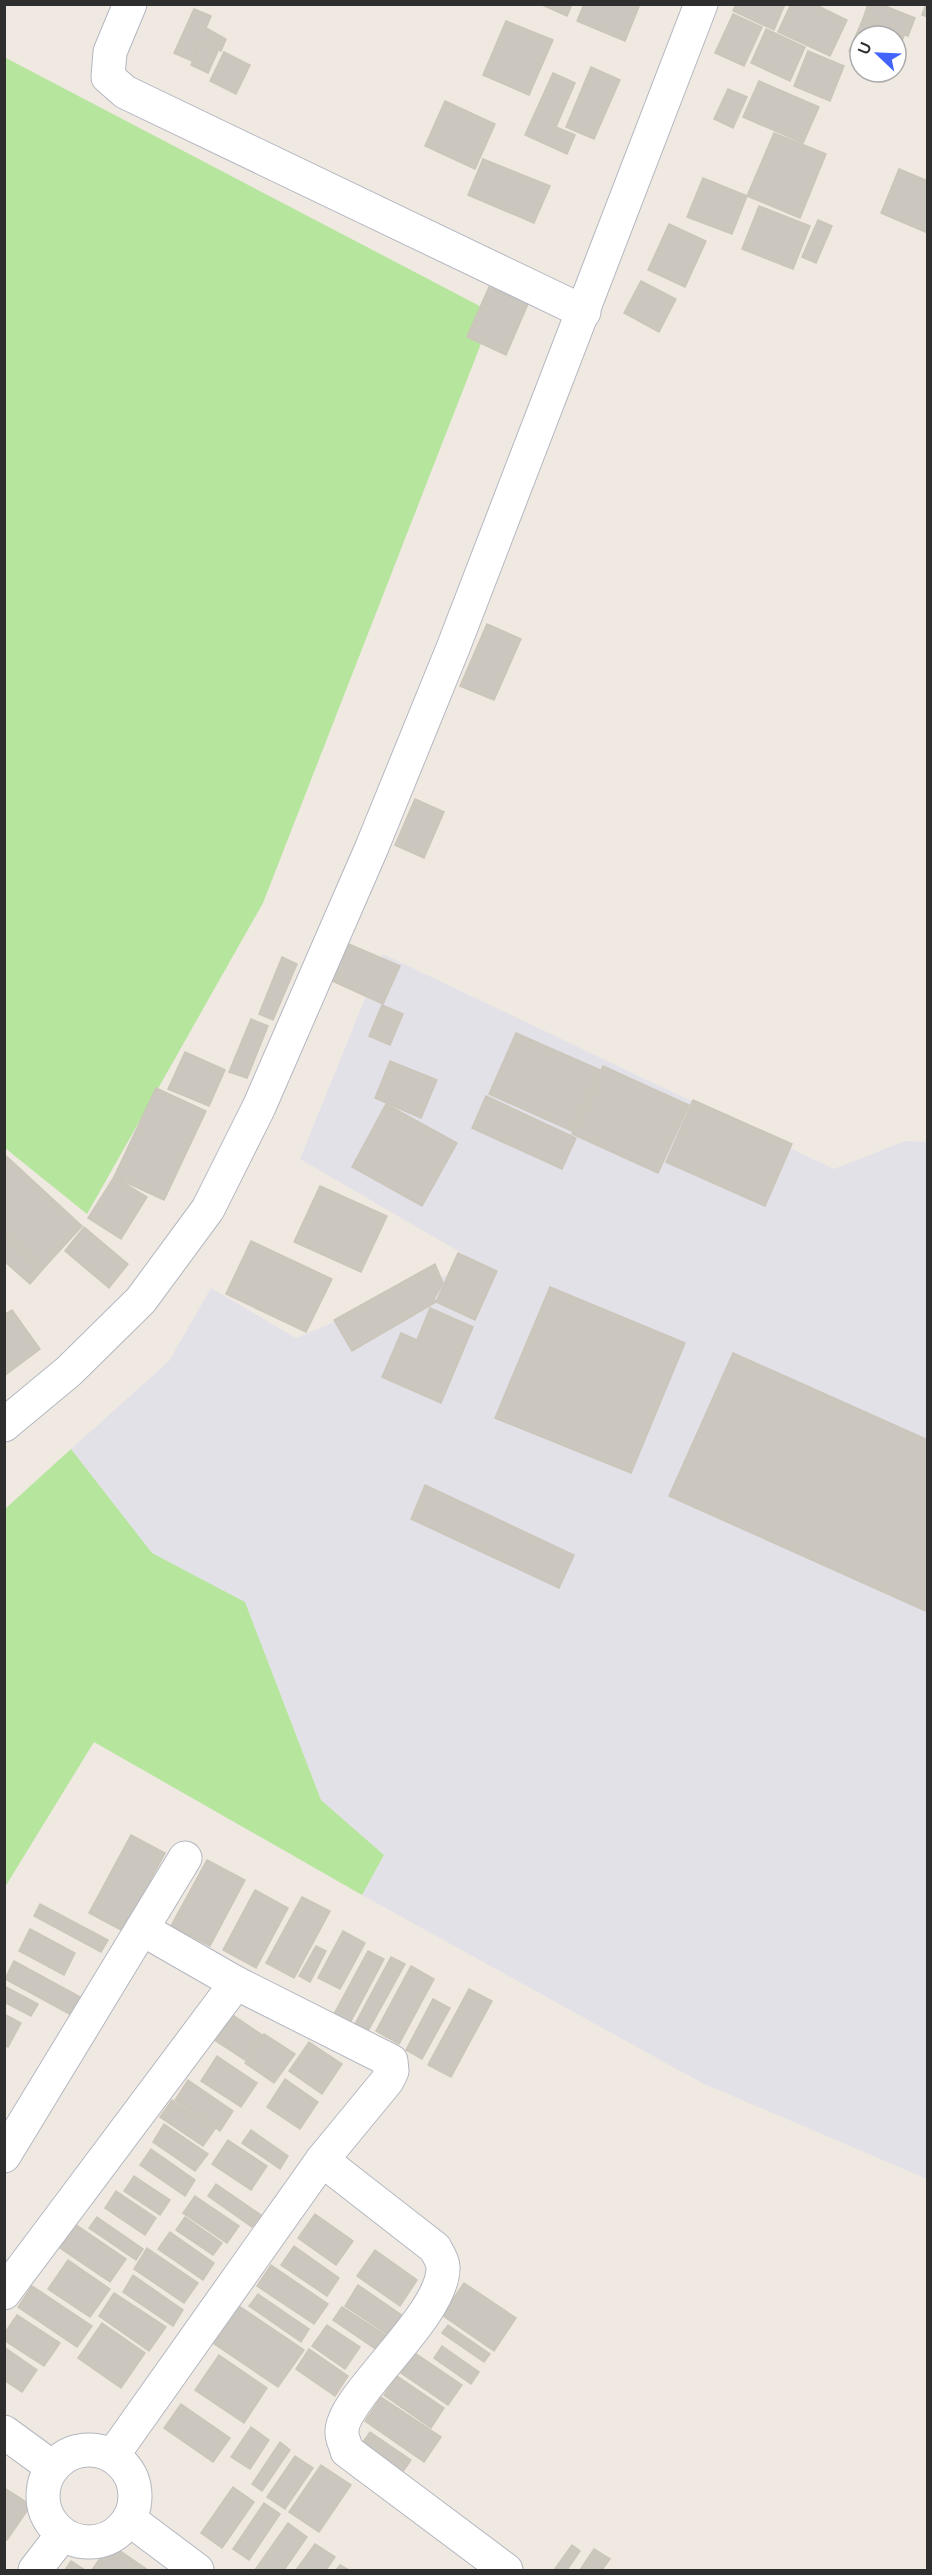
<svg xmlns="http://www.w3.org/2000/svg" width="932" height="2575" viewBox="0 0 932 2575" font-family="Cabin,sans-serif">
<rect width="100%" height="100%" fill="#efe9e1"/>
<path fill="#e3e1e8" d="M383,954L834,1169L905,1141L927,1142V2179L702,2083L362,1895L384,1855L321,1800L245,1602L152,1553L71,1449L169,1361L211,1288L296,1338L477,1262L300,1159Z"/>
<g fill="#b6e59e">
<path d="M4,57L493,313L263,903L87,1214L5,1148Z"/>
<path d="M71,1449L152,1553L245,1602L321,1800L384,1855L362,1895L94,1742L5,1887V1509Z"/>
</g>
<g fill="#cbc7bf" stroke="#cbc5ba" stroke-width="1.5">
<path d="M540,4H572L567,16Z"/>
<path d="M584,4H640L625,41L577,21Z"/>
<path d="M736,4H785L774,30L733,11Z"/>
<path d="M791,4H814L847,20L830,56L778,32Z"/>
<path d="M868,4H880L915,18L908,36L863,19Z"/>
<path d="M926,4H928V17L922,15Z"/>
<path d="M194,9L211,16L206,28L226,39L221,51L200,42L192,61L174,53Z"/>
<path d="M733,14L762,27L744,66L715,53Z"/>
<path d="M863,19L904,36L896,55V36H860V56L849,51Z"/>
<path d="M506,21L553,40L529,95L483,75Z"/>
<path d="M766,29L805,47L790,81L751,63Z"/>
<path d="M200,43L218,51L208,73L191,65Z"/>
<path d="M808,51L844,66L830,101L794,86Z"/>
<path d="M224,52L250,65L236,94L210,81Z"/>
<path d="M591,67L620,80L594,139L566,127Z"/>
<path d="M553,73L575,83L556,127L575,135L567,154L525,135Z"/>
<path d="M759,81L819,107L803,143L743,117Z"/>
<path d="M728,89L747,97L733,128L714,119Z"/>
<path d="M445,101L495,124L475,169L425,146Z"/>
<path d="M774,133L826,154L800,218L747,196Z"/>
<path d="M483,159L550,186L534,223L468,195Z"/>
<path d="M899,169L928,181V233L881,213Z"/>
<path d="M703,178L747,196L732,234L687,217Z"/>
<path d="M759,206L810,226L793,269L742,249Z"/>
<path d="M818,220L832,226L816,263L802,257Z"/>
<path d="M669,224L706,241L685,287L648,270Z"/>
<path d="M641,281L676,299L659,332L624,313Z"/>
<path d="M489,287L528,304L506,355L467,337Z"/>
<path d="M487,624L521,639L494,700L460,686Z"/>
<path d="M415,799L444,812L424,858L395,845Z"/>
<path d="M344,942L400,966L383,1004L328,979Z"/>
<path d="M282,957L297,964L273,1020L259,1014Z"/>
<path d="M382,1005L403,1014L390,1045L369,1036Z"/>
<path d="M251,1019L268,1026L247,1078L229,1072Z"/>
<path d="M516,1033L600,1070L572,1131L489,1094Z"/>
<path d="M185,1052L225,1070L209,1106L168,1089Z"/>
<path d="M390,1061L437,1080L421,1118L375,1098Z"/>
<path d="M603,1066L689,1105L658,1173L572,1134Z"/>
<path d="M156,1088L206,1111L164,1200L114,1177Z"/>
<path d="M486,1096L576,1138L562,1169L472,1128Z"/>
<path d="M693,1100L792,1144L765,1206L666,1162Z"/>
<path d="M386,1104L457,1143L422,1206L352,1167Z"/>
<path d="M4,1154L82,1226L43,1269L4,1234Z"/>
<path d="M114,1177L147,1197L121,1239L88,1218Z"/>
<path d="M320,1186L387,1216L361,1272L294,1242Z"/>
<path d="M84,1227L128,1264L109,1288L65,1251Z"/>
<path d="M4,1234L43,1269L30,1284L4,1261Z"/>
<path d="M251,1241L332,1279L306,1332L226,1294Z"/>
<path d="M458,1253L497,1271L475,1320L436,1302Z"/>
<path d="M435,1264L443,1283L434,1299L436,1302L352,1351L334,1320Z"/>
<path d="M550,1287L685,1343L631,1473L495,1418Z"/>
<path d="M430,1308L473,1327L441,1403L382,1377L401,1333L417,1340Z"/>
<path d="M12,1310L40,1349L4,1376V1315Z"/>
<path d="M733,1353L928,1440V1612L669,1496Z"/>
<path d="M425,1485L574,1555L559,1588L411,1519Z"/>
<path d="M131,1835L165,1853L123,1931L89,1913Z"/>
<path d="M207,1860L245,1880L210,1946L171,1926Z"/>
<path d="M255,1890L288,1908L256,1968L223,1950Z"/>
<path d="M302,1897L330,1911L294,1978L266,1963Z"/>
<path d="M40,1904L108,1940L101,1952L34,1916Z"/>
<path d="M30,1929L75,1953L64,1975L19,1951Z"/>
<path d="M343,1931L365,1943L340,1989L318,1978Z"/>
<path d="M316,1946L326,1951L310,1982L299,1976Z"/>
<path d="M368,1951L384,1959L350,2023L334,2014Z"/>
<path d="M391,1957L405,1964L368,2031L355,2024Z"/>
<path d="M14,1961L84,1999L75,2017L5,1979Z"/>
<path d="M411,1966L434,1979L399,2044L376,2031Z"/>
<path d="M4,1986L38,2004L31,2016L4,2002Z"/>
<path d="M469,1989L492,2001L451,2077L428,2065Z"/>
<path d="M433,1999L450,2008L422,2059L406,2050Z"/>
<path d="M230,2013L262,2035L245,2060L213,2039Z"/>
<path d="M4,2014L21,2023L8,2047L4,2045Z"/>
<path d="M264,2034L295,2054L274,2083L245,2063Z"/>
<path d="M309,2042L342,2064L322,2094L289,2071Z"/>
<path d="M217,2056L257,2083L241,2107L201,2081Z"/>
<path d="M285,2079L318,2102L300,2129L267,2107Z"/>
<path d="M188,2080L233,2111L220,2131L175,2100Z"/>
<path d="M172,2100L215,2129L203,2146L160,2117Z"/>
<path d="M164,2124L208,2154L195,2171L153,2142Z"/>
<path d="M251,2130L288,2156L280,2169L242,2143Z"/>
<path d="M228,2140L267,2166L251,2190L212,2164Z"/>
<path d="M151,2149L195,2180L185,2196L140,2165Z"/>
<path d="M134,2176L170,2200L160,2215L124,2191Z"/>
<path d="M216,2184L261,2215L252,2227L208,2196Z"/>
<path d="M116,2191L156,2218L145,2235L105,2208Z"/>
<path d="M195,2196L239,2226L227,2243L183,2213Z"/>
<path d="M315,2214L353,2241L336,2265L298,2238Z"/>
<path d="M97,2217L143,2249L136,2260L89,2228Z"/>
<path d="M185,2217L222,2243L213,2255L176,2230Z"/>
<path d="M75,2224L126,2259L110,2282L60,2248Z"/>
<path d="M170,2232L214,2263L203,2280L158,2249Z"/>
<path d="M294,2246L339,2278L327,2296L281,2265Z"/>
<path d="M147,2248L198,2283L184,2303L134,2269Z"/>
<path d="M375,2250L417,2280L400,2306L357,2276Z"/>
<path d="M68,2260L110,2289L90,2317L48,2289Z"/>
<path d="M271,2265L328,2304L314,2324L257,2286Z"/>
<path d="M133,2275L183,2310L173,2326L123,2292Z"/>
<path d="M464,2283L516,2318L494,2351L442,2315Z"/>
<path d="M358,2285L403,2316L390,2336L345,2306Z"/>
<path d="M32,2286L92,2326L77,2347L18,2307Z"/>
<path d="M114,2293L166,2327L149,2351L99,2316Z"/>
<path d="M258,2294L309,2329L301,2342L249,2306Z"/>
<path d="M239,2306L304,2350L278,2387L213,2343Z"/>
<path d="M342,2307L390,2338L380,2352L333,2320Z"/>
<path d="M17,2315L60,2343L44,2366L4,2340V2334Z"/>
<path d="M102,2323L145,2353L121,2388L78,2358Z"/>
<path d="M327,2325L360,2347L345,2369L312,2346Z"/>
<path d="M448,2325L490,2354L484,2362L442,2333Z"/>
<path d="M442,2346L479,2372L471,2384L434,2358Z"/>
<path d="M4,2347L37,2370L22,2392L4,2380Z"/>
<path d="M309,2349L348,2376L335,2396L296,2369Z"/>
<path d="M415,2353L462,2385L448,2405L401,2373Z"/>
<path d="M219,2355L267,2388L244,2423L195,2390Z"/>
<path d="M397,2376L444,2408L431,2428L384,2395Z"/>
<path d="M381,2397L441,2437L424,2462L365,2421Z"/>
<path d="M181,2404L230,2438L213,2462L164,2428Z"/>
<path d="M251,2427L269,2440L250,2469L231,2457Z"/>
<path d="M370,2432L411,2460L402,2473L361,2445Z"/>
<path d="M280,2442L290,2450L262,2491L252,2484Z"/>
<path d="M295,2456L313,2468L285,2509L267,2497Z"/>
<path d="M321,2465L351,2485L319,2532L289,2512Z"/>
<path d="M233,2487L254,2502L222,2548L201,2533Z"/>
<path d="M4,2488L31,2505L7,2540L4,2538Z"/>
<path d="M264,2503L280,2514L249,2560L233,2549Z"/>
<path d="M288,2523L307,2537L284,2570H255Z"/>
<path d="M110,2544L148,2570H92Z"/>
<path d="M315,2544L335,2557L326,2570H296Z"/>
<path d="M572,2545L580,2551L567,2570H554Z"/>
<path d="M594,2549L610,2559L602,2570H580Z"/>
<path d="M71,2561L85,2570H65Z"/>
<path d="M340,2565L349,2570H336Z"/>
</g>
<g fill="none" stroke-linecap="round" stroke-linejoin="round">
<defs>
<g id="minor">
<path d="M130,4L110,52L108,77L125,92L584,312"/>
<path d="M4,1425L69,1371L141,1300L208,1209L259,1107L372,847L453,648L701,4"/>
<path d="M4,2156L185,1858"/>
<path d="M322,2160L435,2248C438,2254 444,2263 443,2269C442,2318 339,2399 342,2433C342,2439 346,2446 347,2451L506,2570"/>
<path d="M4,2293L236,1983"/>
<path d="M4,2432L52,2467"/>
<circle cx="89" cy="2496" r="46"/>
<path d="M113,2455L322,2160L387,2081L392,2071L391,2061L236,1983L142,1929"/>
<path d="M129,2519L197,2570"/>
<path d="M35,2570L62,2535"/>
</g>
</defs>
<use href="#minor" stroke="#b4b7c1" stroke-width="35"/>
<use href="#minor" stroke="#fff" stroke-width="33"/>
</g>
<rect width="932" height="2575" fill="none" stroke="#2e2e2e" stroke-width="12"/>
<g transform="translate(878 54) rotate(293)"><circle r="28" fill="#ffffff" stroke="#ababab" stroke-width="1.5"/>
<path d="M0-4.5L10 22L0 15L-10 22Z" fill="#4264fb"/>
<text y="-9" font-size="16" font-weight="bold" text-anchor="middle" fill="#2e2e2e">U</text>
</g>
</svg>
